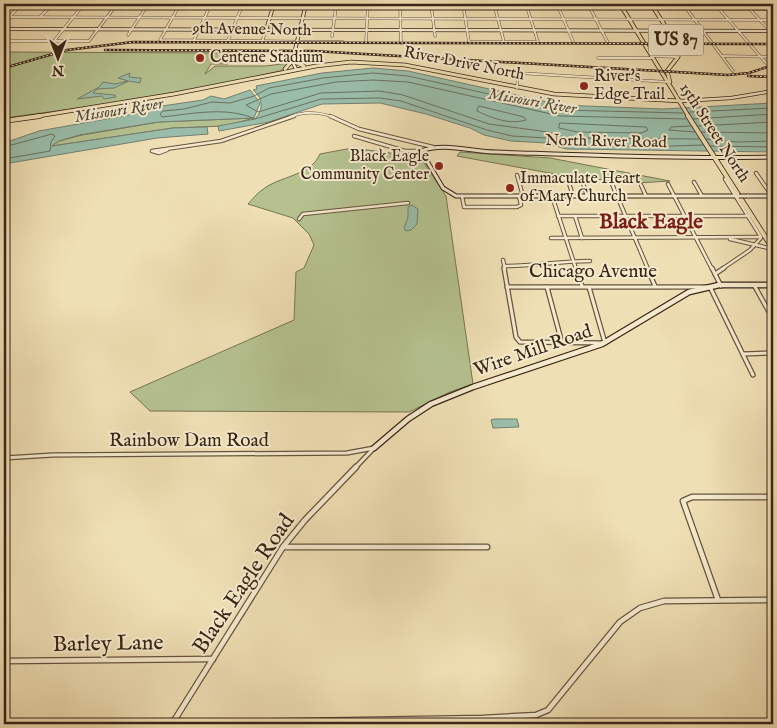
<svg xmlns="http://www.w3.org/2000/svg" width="777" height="728" viewBox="0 0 777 728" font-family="'IM FELL English',serif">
<rect width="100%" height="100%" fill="#efdfb4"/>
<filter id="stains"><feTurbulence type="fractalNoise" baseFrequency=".004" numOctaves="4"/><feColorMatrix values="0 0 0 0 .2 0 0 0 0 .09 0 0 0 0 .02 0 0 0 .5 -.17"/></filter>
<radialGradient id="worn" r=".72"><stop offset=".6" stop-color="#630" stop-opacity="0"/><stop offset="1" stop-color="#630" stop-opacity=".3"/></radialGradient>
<g fill="#b5c290" stroke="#777453">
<path d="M4,52L233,53L228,64H211L205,74L215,66H265L290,63L280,71L227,83L116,103L4,118Z"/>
<path d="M254,118L225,126L173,128L52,146L59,141L82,135L159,122Z"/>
<path d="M352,148L420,157L446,196L473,384L450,392L409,412L150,411L130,392L294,320L296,272L304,268L314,245L309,234L293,218L248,204C252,200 257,193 262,190C279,176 311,176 320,154Z"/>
<path d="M460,152L550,158L670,181L637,183L571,177L457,156Z"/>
</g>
<g fill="#9abdaa" stroke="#73806f">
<path d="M373,68L408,71L561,105L663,109L773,103V152L566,149L546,143L511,141L484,135L470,128L426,114L380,103L322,104L269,122L219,131L218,126L255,119C264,109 263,98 253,90L257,89L256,86L322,73Z"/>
<path d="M130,73L129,77L141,78L140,83L129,81L114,88L97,89L93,93L115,95L116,97L104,99L102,96L77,99L99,87L103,82L115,84L128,81L118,78Z"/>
<path d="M250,90L260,103L254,118L158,122L79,135L59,141L52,146L173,128L207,127L208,134L157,138L4,164V143L39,131L145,112L162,106L203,100L211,96L224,99Z"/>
<path d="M412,205L418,209L417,224L411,230L406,231L404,228L408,217V207Z"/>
<path d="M494,419H517L519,427L493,428L491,420Z"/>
</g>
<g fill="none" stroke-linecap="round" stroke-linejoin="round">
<g stroke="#6a7160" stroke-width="1">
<path d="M479,106L524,117L526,120C509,125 492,118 477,111Z"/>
<path d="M690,112L773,108"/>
<path d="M683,113L561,110L408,76L373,73L323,78L269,88L254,96L230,103L212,102L184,109L163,111L160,114L162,117C191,114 227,106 255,119L321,99L380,98L401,101L487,130L512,136L547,138L558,143L641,147L703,145"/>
<path d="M686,119L560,116L408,82L373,80L336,82L271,94L246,105L258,112L321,93L380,91L403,95L489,124L548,132L567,138L699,139"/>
<path d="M693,119L773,114"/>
<path d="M560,123L646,127L648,130L641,133L577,132L559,128Z"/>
<path d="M691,126L671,127L669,130L695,132"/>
<path d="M698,126L773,122"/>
<path d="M702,132L773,133"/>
<path d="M706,139L737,142L773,141"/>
<path d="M711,146L773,147"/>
<path d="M4,147L52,134L55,136L51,142L50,151L4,159"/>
</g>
<defs>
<g id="street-far3">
<path d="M180,4L160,40L343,42"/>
<path d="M400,4L401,43"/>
<path d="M431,4L435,36"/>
<path d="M463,4L469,42H538L526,4"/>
<path d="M494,4L504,42"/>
<path d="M557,4L573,41"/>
<path d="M588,4L608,43"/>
<path d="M683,4L733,71"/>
<path d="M715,4L766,63"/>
<path d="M745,4L773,34"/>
<path d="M4,7L773,9"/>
<path d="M4,17L773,20"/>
<path d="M40,17L53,4"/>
<path d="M4,22L22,4"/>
<path d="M128,35L148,4"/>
<path d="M332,36L336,7"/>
<path d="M194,40L211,4"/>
<path d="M228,40L243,4"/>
<path d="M4,41H89L117,4"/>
<path d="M54,41L84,4"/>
<path d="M262,42L266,30"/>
<path d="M366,42L368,4"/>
<path d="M651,56L678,57"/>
<path d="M722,56L773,57"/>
<path d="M598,58H652"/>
<path d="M517,88L518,73L669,82"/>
<path d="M290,117C306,111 317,112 334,117"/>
</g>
<g id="street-far2">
<path d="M330,116L359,129L433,147"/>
<path d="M354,136L405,151H421"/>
<path d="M167,150L159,153L152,151L221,141L294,116"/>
<path d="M756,173L772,196"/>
<path d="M517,175L523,196"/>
<path d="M725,179L761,237"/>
<path d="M568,180L573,196"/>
<path d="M582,180L587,196"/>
<path d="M694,182L702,196"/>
<path d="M612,184L648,269"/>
<path d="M668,184L712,269"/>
<path d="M641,185L646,196"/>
<path d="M462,196L464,207H517L521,205L519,196"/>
<path d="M552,196L576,269"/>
<path d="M558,216H749"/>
<path d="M575,216L582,238"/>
<path d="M299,219L303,214L408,203"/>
<path d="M551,238L761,237"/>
<path d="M730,239L773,249"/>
<path d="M503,260L505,269"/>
<path d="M504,266C533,266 561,261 590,261"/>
<path d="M722,269L750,250L761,238"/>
</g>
<g id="street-far1">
<path d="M504,268L516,337L520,342L605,343L589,287"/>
<path d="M576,268L582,286"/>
<path d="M647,268L655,286"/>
<path d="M712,268L721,286"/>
<path d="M715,274L724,268"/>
<path d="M754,285L773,319"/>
<path d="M507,287H710L753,375"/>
<path d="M547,287L562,343"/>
<path d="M743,354L773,353"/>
<path d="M4,458L53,455L347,453L374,448"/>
<path d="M355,468L373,449"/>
</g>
<g id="street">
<path d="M283,547H487"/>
<path d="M718,600L683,501L692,497H773"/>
<path d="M4,661L213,659"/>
<path d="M174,721L182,723L483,718L536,715L548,710L620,622L640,608L664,601L773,600"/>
<path d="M172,724L283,547L305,520L356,467"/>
</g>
<g id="secondary-far2">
<path d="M4,29L773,31"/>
<path d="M266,30L274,4"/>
<path d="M295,50L306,4"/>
<path d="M294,53L292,61L296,69"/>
<path d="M681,101L731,98L773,91"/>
</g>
<g id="secondary-far1">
<path d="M739,196H456L443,188L421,151C443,142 473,152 496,152C588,155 681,159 773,157"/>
<path d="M747,196H773"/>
</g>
<path id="secondary" d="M374,448L408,419L431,404L473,387L602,344L689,292L719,285H773"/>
<g id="primary-far1">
<path d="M620,4L689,117"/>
<path d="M651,4L680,49L678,57L667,71L670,82"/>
<path d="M285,69L292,61L304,66"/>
<path d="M32,117L174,94L316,66L351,62L405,65L554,94L681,101"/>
</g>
<g id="primary">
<path d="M688,116L773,249"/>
<path d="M4,121L40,116"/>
</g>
</defs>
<use href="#street-far3" stroke="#66543e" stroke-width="3"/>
<use href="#street-far2" stroke="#66543e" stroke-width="4.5"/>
<use href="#street-far1" stroke="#66543e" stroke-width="5.5"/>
<use href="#street" stroke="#66543e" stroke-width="7"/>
<use href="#secondary-far2" stroke="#392516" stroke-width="4"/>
<use href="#secondary-far1" stroke="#392516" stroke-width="5"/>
<use href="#secondary" stroke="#392516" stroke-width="7"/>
<use href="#primary-far1" stroke="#392516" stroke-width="4.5"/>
<use href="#primary" stroke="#392516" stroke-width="5.5"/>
<use href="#street-far3" stroke="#f5eace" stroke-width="2"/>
<use href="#street-far2" stroke="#f5eace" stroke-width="2.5"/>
<use href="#street-far1" stroke="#f5eace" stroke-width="3"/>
<use href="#street" stroke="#f5eace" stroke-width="4.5"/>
<use href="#secondary-far2" stroke="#f5eace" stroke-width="2.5"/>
<use href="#secondary-far1" stroke="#f5eace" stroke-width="3"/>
<use href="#secondary" stroke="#f5eace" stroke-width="4.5"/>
<use href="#primary-far1" stroke="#efdfb4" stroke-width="3"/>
<use href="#primary" stroke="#efdfb4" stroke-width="4"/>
<defs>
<g id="rail">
<path d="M105,50L313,51L728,75L749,73L773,65"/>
<path d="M4,68L67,50L133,42L773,44"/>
<path d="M748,76L773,77"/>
</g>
</defs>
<use href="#rail" stroke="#392516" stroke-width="2.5"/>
<use href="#rail" stroke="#f5eace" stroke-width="1" stroke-dasharray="2" stroke-linecap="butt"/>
<defs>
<path id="secondary-bridge-far1" d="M294,53L295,50"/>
<path id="secondary-bridge" d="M739,196H747"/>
</defs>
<use href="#secondary-bridge-far1" stroke="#392516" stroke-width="4" stroke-linecap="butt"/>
<use href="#secondary-bridge" stroke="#392516" stroke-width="5" stroke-linecap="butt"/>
<use href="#secondary-bridge-far1" stroke="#f5eace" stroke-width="2.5"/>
<use href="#secondary-bridge" stroke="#f5eace" stroke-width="3"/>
</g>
<g fill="#8f2418" stroke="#f5eace" stroke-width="2">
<circle cx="200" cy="58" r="5"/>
<circle cx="584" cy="86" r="5"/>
<circle cx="439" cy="166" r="5"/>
<circle cx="510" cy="188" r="5"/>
</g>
<g text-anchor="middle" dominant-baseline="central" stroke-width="4" stroke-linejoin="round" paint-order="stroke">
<g font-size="16" fill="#392516" stroke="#f5eace">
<text transform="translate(252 30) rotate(1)">9th Avenue North</text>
<text transform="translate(464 64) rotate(11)">River Drive North</text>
<text transform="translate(714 133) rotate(57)">15th Street North</text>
<text transform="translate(606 142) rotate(1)">North River Road</text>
</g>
<g font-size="16" fill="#392516" stroke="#f5eace" text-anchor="start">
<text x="210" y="58">Centene Stadium</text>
<text x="594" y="77">River's<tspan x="594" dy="18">Edge Trail</tspan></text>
<text x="429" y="157" text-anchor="end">Black Eagle<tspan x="429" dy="18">Community Center</tspan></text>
<text x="520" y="179">Immaculate Heart<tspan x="520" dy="18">of Mary Church</tspan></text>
</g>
<g font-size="16" font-style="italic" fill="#514b3b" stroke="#f5eace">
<text transform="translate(532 102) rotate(10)">Missouri River</text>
<text transform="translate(119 111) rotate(-9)">Missouri River</text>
</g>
<rect fill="#f5eace" stroke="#71604d" stroke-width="1" x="648.5" y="24.5" width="55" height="31" rx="4"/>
<g font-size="18" font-weight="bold" fill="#392516">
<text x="676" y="40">US 87</text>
</g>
<g font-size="19" fill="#392516" stroke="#f5eace">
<text x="593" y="272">Chicago Avenue</text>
<text transform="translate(533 351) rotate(-19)">Wire Mill Road</text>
<text x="189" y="441">Rainbow Dam Road</text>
</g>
<g font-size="21" font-weight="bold" fill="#7a1f14" stroke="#f5eace">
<text x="651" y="222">Black Eagle</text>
</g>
<g font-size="22" fill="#392516" stroke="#f5eace">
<text transform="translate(244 584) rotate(-56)">Black Eagle Road</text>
<text transform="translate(108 644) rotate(-1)">Barley Lane</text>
</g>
</g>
<rect width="777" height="728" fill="none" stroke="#efdfb4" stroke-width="20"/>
<rect x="5" y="5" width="767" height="718" fill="none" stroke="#392516" stroke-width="2.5"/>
<rect x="10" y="10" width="757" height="708" fill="none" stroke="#392516"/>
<g transform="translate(58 58) rotate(180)" stroke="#f5eace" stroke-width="4" paint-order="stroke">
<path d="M0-4L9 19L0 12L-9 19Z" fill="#392516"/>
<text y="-8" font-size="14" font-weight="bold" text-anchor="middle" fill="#392516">N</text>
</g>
<rect width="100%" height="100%" filter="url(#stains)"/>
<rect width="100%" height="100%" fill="url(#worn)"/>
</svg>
